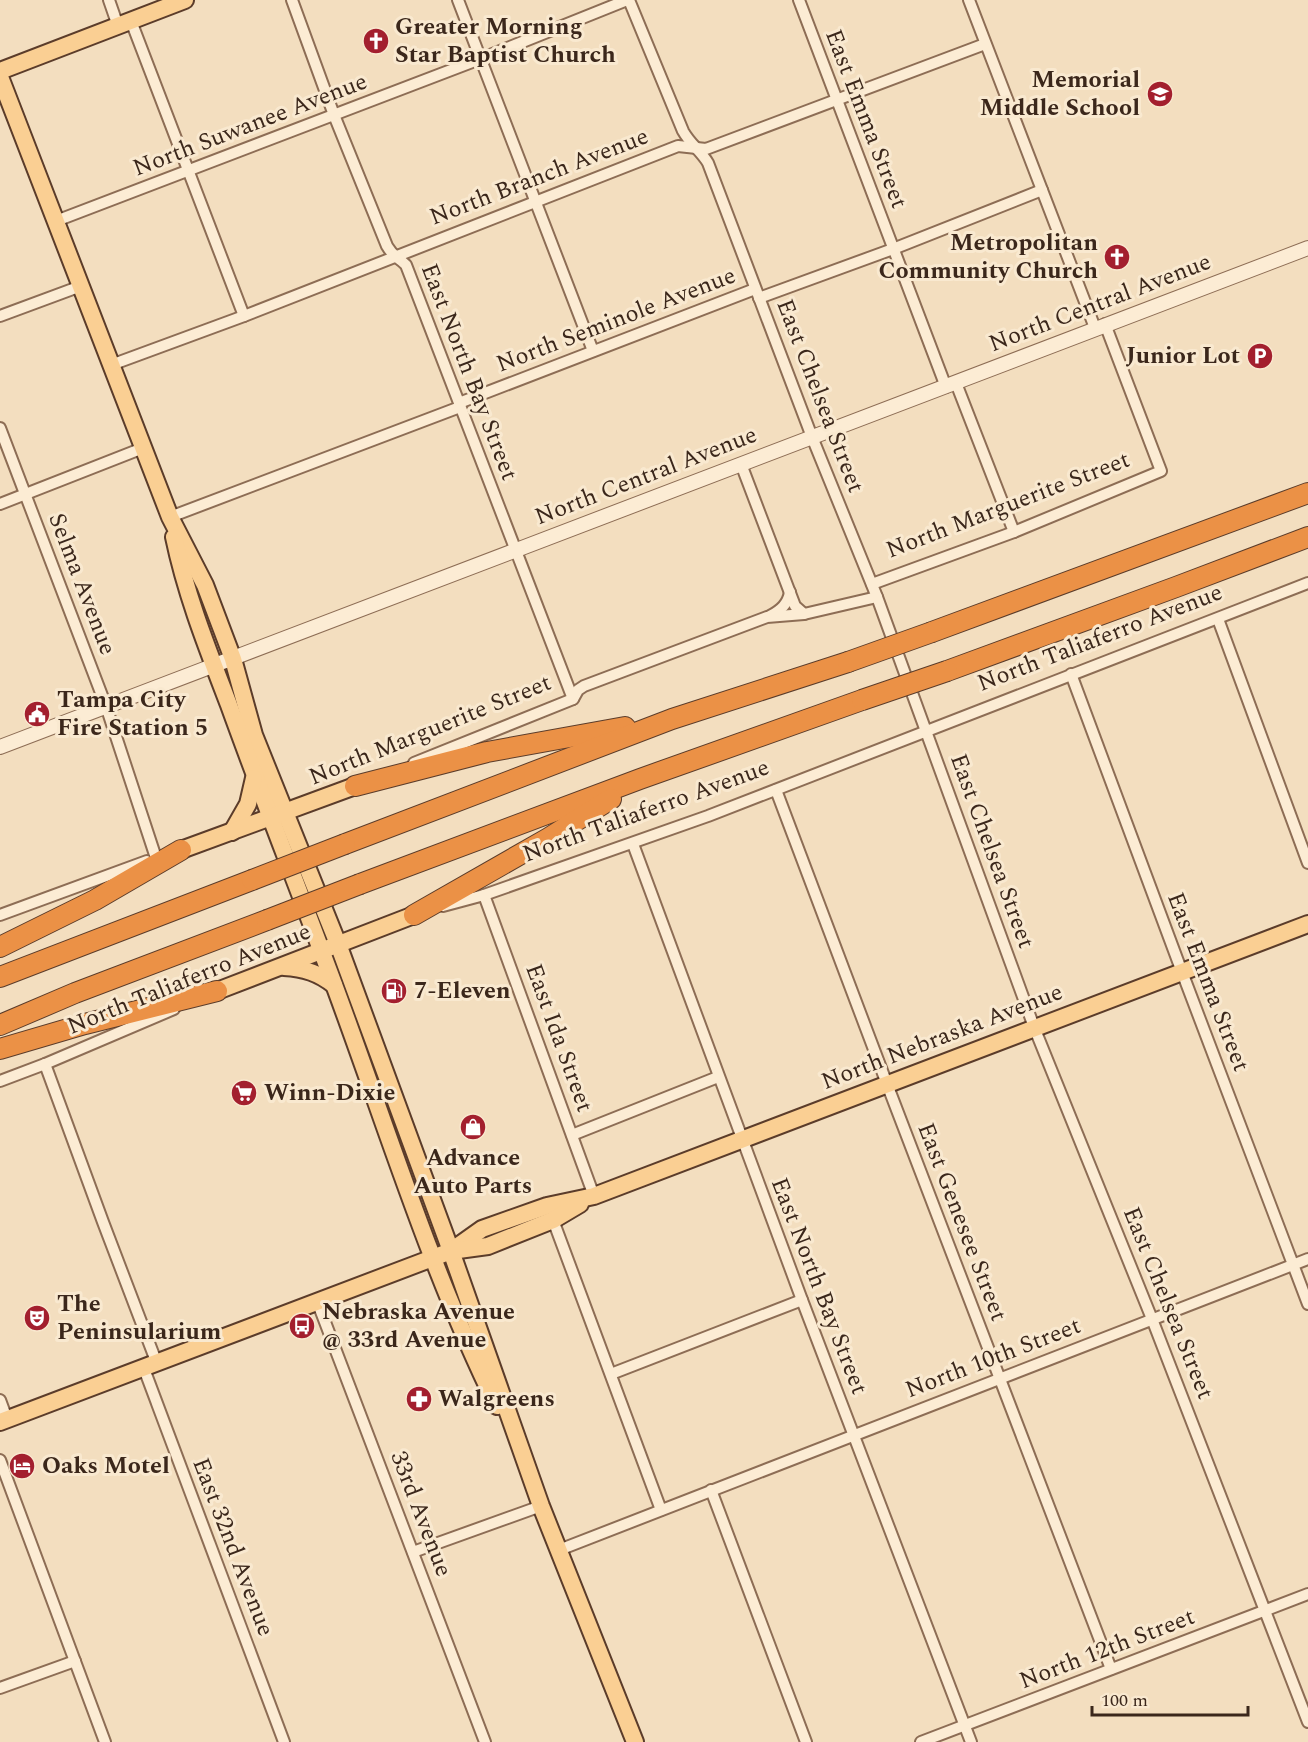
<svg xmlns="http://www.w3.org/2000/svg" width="1308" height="1742" viewBox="0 0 1308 1742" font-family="Spectral,serif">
<rect width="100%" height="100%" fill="#f3debf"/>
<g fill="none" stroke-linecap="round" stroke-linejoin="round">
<defs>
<g id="minor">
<path d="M109,0L118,26"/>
<path d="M292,0L334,115L387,246C394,258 397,256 406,265L573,699"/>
<path d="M458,0L593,351"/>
<path d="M629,0L683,131C690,144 701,151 708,163L812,437L877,597L1034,1027L1152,1319L1308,1722"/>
<path d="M799,0L946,387"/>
<path d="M969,0L1095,328"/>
<path d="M131,21L244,316"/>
<path d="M56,221L480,59L627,0"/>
<path d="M759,298L893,249L1042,190"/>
<path d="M0,316L81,286"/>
<path d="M111,365L244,316L678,146L706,149L985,44"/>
<path d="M956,383L1014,532"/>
<path d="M459,403L755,289"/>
<path d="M0,428L106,706L156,858"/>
<path d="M741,464L795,606L804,614"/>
<path d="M0,504L143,448"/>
<path d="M170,517L460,407"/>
<path d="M872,584L1014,532L1161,471L1105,324"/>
<path d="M770,616C781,610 788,604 790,592"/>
<path d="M1218,619L1308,863"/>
<path d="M1071,674L1182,972L1308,1304"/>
<path d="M414,763L573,699L578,690L584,686L767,617L804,614L877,597"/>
<path d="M776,790L887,1084L1111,1669"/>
<path d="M633,844L802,1300L971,1742"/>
<path d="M484,895L594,1196"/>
<path d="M443,906L484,895L708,816L1308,583"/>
<path d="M0,915L147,861"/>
<path d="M45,1064L103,1222L156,1361"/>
<path d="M0,1081L45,1064L174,1009"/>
<path d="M572,1135L718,1077"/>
<path d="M553,1220L661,1510"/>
<path d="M317,1301L485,1742"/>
<path d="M143,1366L284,1742"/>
<path d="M611,1374L802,1300"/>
<path d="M0,1400L7,1419"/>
<path d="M0,1460L105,1742"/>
<path d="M711,1490L806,1742"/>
<path d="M559,1550L1308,1259"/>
<path d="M413,1552L541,1506"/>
<path d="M0,1688L75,1661"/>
<path d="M921,1742L1308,1594"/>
</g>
<path id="tertiary" d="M0,747L1308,248"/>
<g id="primary">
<path d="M0,71L185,0"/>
<path d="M0,77L170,517L205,585L233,659L254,735L338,944L451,1251L541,1506L635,1742"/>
<path d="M174,537C186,595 208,650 229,705C260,791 294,877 326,963C382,1111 427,1264 497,1406"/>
<path d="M232,832L248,804L254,778"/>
<path d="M181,850L355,786"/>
<path d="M284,967C304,968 319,973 334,985"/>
<path d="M217,991L414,915"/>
<path d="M451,1251L482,1229L547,1206L594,1196L1308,924"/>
<path d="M0,1422L451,1251L488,1246L553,1220L580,1204"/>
</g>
<g id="motorway">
<path d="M932,632L1308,493"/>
<path d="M947,671L1176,587L1308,537"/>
<path d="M355,786L487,752L625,727"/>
<path d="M345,844L672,719L848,662"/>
<path d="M360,884L640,779L862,700"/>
<path d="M414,915L547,839L611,799"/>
<path d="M0,947L95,900L181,850"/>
<path d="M0,977L252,880"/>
<path d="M0,1025L75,993L267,920"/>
<path d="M0,1049L85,1024L217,991"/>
</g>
</defs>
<use href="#minor" stroke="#8d6d55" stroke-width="14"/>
<use href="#tertiary" stroke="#8d6d55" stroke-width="16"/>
<use href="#primary" stroke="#5b3c2a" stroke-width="20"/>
<use href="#motorway" stroke="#5b3c2a" stroke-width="22"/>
<use href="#minor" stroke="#fcecd4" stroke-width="10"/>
<use href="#tertiary" stroke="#fcecd4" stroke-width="14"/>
<use href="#primary" stroke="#facf93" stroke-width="16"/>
<use href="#motorway" stroke="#eb9146" stroke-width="20"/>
<defs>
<g id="motorway-bridge">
<path d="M848,662L932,632"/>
<path d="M862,700L947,671"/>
<path d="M252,880L345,844"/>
<path d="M267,920L360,884"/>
</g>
</defs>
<use href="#motorway-bridge" stroke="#5b3c2a" stroke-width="22" stroke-linecap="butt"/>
<use href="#motorway-bridge" stroke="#eb9146" stroke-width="20"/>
</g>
<defs>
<symbol id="church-disc" viewBox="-11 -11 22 22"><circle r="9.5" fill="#a31f2e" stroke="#f9e9d0"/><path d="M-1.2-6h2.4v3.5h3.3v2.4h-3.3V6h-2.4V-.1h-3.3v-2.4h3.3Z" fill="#fff"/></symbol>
<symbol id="school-disc" viewBox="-11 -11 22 22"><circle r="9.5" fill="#a31f2e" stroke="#f9e9d0"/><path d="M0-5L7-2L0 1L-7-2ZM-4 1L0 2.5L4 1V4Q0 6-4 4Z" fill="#fff"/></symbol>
<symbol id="parking-disc" viewBox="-11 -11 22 22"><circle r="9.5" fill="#a31f2e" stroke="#f9e9d0"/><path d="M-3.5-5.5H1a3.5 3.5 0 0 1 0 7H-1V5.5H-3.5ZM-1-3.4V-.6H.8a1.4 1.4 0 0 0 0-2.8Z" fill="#fff"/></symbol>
<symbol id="civic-disc" viewBox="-11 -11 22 22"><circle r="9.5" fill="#a31f2e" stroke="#f9e9d0"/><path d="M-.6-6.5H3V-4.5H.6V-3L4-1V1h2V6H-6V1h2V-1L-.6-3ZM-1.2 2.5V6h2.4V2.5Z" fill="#fff"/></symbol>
<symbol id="fuel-disc" viewBox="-11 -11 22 22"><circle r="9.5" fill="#a31f2e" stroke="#f9e9d0"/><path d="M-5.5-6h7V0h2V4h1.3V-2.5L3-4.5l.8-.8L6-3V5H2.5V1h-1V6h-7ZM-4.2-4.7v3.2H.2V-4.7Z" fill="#fff"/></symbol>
<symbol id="supermarket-disc" viewBox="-11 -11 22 22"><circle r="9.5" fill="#a31f2e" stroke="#f9e9d0"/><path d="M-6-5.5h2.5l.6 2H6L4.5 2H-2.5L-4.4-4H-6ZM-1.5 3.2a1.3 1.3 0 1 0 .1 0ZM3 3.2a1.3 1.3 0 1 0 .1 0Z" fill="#fff"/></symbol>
<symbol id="shop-disc" viewBox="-11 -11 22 22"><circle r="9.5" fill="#a31f2e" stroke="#f9e9d0"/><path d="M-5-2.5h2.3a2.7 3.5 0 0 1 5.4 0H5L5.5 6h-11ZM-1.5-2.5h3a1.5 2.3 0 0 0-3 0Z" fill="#fff"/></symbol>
<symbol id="theatre-disc" viewBox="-11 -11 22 22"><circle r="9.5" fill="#a31f2e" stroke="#f9e9d0"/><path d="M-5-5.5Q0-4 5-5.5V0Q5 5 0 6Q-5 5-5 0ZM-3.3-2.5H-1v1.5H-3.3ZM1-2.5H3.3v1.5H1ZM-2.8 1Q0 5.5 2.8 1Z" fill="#fff"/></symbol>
<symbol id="bus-disc" viewBox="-11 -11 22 22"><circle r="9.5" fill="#a31f2e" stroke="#f9e9d0"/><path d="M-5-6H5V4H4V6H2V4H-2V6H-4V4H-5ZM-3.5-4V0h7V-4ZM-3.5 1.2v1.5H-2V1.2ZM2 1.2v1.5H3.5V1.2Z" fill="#fff"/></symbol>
<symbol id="pharmacy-disc" viewBox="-11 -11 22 22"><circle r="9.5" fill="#a31f2e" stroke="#f9e9d0"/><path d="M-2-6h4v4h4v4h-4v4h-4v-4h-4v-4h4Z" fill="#fff"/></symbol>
<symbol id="hotel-disc" viewBox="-11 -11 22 22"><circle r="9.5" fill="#a31f2e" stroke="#f9e9d0"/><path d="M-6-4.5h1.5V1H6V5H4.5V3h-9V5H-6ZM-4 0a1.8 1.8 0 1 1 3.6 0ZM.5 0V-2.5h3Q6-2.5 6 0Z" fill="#fff"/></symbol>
</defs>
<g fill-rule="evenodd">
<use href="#church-disc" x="361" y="26" width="30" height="30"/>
<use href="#school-disc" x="1145" y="79" width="30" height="30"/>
<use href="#church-disc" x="1102" y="242" width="30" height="30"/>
<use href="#parking-disc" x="1245" y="341" width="30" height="30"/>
<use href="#civic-disc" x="22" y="699" width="30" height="30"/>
<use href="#fuel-disc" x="379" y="976" width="30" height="30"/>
<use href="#supermarket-disc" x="229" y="1078" width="30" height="30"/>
<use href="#shop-disc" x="458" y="1112" width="30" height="30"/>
<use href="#theatre-disc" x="22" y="1303" width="30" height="30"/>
<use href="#bus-disc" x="287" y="1311" width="30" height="30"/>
<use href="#pharmacy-disc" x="404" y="1384" width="30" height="30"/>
<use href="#hotel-disc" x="7" y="1451" width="30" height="30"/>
</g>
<g text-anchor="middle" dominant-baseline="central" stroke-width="6" stroke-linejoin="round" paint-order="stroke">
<g font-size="24" font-weight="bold" fill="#3b271b" stroke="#f9e9d0" text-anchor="start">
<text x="395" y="27">Greater Morning<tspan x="395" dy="28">Star Baptist Church</tspan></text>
<text x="1140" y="80" text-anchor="end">Memorial<tspan x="1140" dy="28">Middle School</tspan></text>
<text x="1098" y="243" text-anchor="end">Metropolitan<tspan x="1098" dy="28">Community Church</tspan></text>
<text x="1240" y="356" text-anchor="end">Junior Lot</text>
<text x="57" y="700">Tampa City<tspan x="57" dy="28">Fire Station 5</tspan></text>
<text x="414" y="991">7-Eleven</text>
<text x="264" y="1093">Winn-Dixie</text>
<text x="473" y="1158" text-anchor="middle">Advance<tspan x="473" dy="28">Auto Parts</tspan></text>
<text x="57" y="1304">The<tspan x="57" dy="28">Peninsularium</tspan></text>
<text x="322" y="1312">Nebraska Avenue<tspan x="322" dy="28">@ 33rd Avenue</tspan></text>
<text x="438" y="1399">Walgreens</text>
<text x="42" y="1466">Oaks Motel</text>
</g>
<g font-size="24" fill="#3b271b" stroke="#f9e9d0">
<text transform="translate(866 119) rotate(69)">East Emma Street</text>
<text transform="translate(250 125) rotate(-21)">North Suwanee Avenue</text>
<text transform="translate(539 177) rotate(-21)">North Branch Avenue</text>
<text transform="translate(1100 303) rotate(-21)">North Central Avenue</text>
<text transform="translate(616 320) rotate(-21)">North Seminole Avenue</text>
<text transform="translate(469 372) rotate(69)">East North Bay Street</text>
<text transform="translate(820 396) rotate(69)">East Chelsea Street</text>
<text transform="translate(646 476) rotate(-21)">North Central Avenue</text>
<text transform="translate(1008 505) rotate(-21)">North Marguerite Street</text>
<text transform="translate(82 584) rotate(69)">Selma Avenue</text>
<text transform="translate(1100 638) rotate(-21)">North Taliaferro Avenue</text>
<text transform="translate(430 730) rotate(-22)">North Marguerite Street</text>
<text transform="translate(646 811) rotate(-20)">North Taliaferro Avenue</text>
<text transform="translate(992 851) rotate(70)">East Chelsea Street</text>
<text transform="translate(189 979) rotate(-22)">North Taliaferro Avenue</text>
<text transform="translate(1208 982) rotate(69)">East Emma Street</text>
<text transform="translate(942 1037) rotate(-21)">North Nebraska Avenue</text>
<text transform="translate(559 1038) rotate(70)">East Ida Street</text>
<text transform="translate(962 1222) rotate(69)">East Genesee Street</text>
<text transform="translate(819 1286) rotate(69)">East North Bay Street</text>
<text transform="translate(1168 1303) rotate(68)">East Chelsea Street</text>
<text transform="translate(993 1358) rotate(-21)">North 10th Street</text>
<text transform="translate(421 1514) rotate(69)">33rd Avenue</text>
<text transform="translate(233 1547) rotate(69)">East 32nd Avenue</text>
<text transform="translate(1107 1649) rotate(-21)">North 12th Street</text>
</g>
</g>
<path d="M1092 1706v9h156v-9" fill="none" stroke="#3b271b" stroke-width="3"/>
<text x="1101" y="1706" font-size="18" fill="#3b271b" stroke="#f9e9d0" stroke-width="4.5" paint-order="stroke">100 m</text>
</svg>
